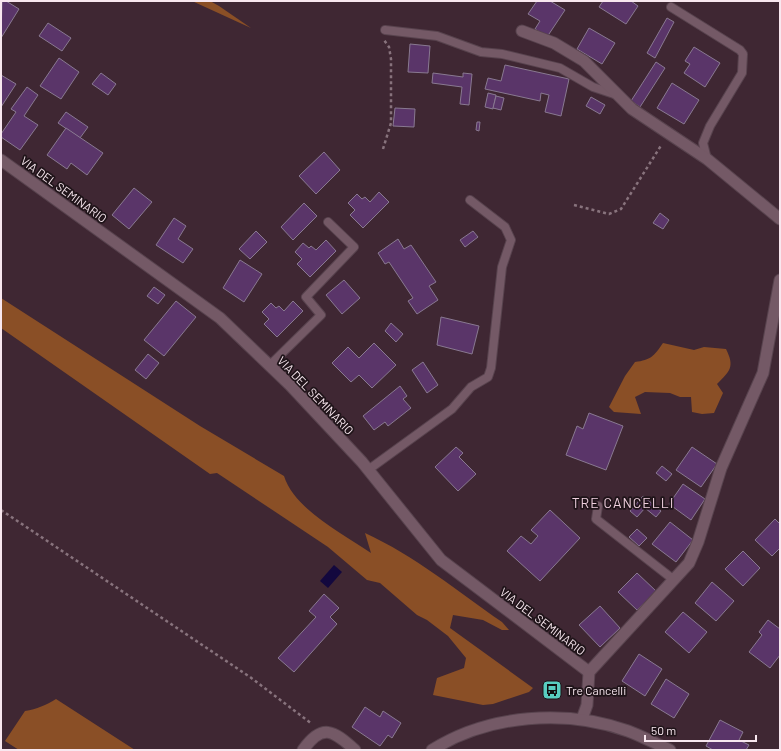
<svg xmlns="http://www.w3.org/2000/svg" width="781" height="751" viewBox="0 0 781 751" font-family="Barlow,sans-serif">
<rect width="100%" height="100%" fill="#3f2733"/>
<g fill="#8a4f26">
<path d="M192,1H210L219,6L251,28Z"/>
<path d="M1,298L200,426L284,476C294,509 343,534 371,553L365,533C415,556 457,591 502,622L509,630H502L483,620L453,615L450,628L533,688L529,692L493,704L483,705L433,695L437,678L464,668L466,658L448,636L427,620L417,615L380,583L367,580L328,547L217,473L210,474L1,328Z"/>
<path d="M663,343L694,350L704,347L726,349C735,367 730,371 717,384L723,393L714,413L702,414L692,412L691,397H680L670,393L645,392L635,397L641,414L614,412L609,407L625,376L635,362C651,360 654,356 663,343Z"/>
<path d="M56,699L135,750H19L5,741L25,711C37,709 46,705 56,699Z"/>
</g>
<path fill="#13083e" d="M334,565L342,572L328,588L320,581Z"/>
<g fill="#5a3569" stroke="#897991">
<path d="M2,1H6L19,9L1,38Z"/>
<path d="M537,1H550L565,10L547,37L535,29L540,21L528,14Z"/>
<path d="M603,1H631L638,6L626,24L599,7Z"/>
<path d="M667,18L674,22L655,58L647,53Z"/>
<path d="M48,23L71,38L62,51L39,36Z"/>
<path d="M589,28L615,43L602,64L577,49Z"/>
<path d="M410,44L430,46L428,73L408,72Z"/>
<path d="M694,47L720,63L705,87L684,73L690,64L685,61Z"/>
<path d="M59,58L79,72L61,99L40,86Z"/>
<path d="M656,62L665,68L640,107L631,101Z"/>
<path d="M505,65L569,79L561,116L545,112L549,95L541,93L540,101L485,89L488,78L501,81Z"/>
<path d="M101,73L116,84L108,95L92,84Z"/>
<path d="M433,73L463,77V73L472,74L469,105L460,104L462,87L432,83Z"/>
<path d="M1,75L16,84L1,107Z"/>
<path d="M672,83L699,100L684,124L657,108Z"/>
<path d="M27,87L38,95L24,116L38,125L20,150L1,137V134L16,112L11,109Z"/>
<path d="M488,93L496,95L493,109L485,107Z"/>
<path d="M496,96L504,98L501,110L493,108Z"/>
<path d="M591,97L605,105L600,114L586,106Z"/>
<path d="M395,108L415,109L414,127L393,126Z"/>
<path d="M66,112L88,127L80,138L58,123Z"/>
<path d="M477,122H480L479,131L476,130Z"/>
<path d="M66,128L103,153L87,175L71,163L67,169L47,155Z"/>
<path d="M324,152L340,170L316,194L299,176Z"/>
<path d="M134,188L152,202L129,229L112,215Z"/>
<path d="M379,192L389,202L363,228L350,215L355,210L348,203L357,194L362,199L365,197L370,202Z"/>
<path d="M304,203L317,216L293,240L281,227Z"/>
<path d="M660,213L669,220L663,229L653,223Z"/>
<path d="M174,218L186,226L178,239L193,249L183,263L156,245Z"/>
<path d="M256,231L267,242L250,259L239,249Z"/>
<path d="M473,231L478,237L465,247L460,240Z"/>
<path d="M398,239L404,249L411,245L436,282L429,286L438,300L417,314L408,301L413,298L389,262L385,264L378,253Z"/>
<path d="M326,240L336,251L310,277L297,264L302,259L295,252L303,243L309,248L311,246L316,250Z"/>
<path d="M240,260L262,274L244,302L223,288Z"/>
<path d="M344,280L360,298L342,314L326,295Z"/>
<path d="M154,287L165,295L158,304L147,296Z"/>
<path d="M176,301L196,317L164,356L144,340Z"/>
<path d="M293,301L303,311L277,337L264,324L269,319L262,312L271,303L276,308L279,306L284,311Z"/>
<path d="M441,317L479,326L472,354L437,345Z"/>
<path d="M391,323L403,334L396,342L385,331Z"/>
<path d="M374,343L396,365L372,388L359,375L351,382L332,363L348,347L359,358Z"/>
<path d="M148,354L159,363L146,379L135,370Z"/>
<path d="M423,362L438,385L427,393L412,370Z"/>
<path d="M400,386L407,396L403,399L411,408L388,426L385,422L374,430L363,416Z"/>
<path d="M589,413L623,426L606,470L566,455L577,426L583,429Z"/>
<path d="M456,447L463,453L459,457L476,474L458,491L435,467Z"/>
<path d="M692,447L717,464L701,487L676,470Z"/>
<path d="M662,466L672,474L666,481L656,473Z"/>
<path d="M683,484L705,499L691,520L669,504Z"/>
<path d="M643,496L661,511L656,517L645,508L637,517L630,511Z"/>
<path d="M550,510L580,538L540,581L507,551L521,536L531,544L538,536L531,530Z"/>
<path d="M775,519L780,524V548L772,556L755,540Z"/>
<path d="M670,522L693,540L676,562L652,544Z"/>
<path d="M637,529L647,538L639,546L629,537Z"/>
<path d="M743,551L760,568L743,586L725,569Z"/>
<path d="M637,573L656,591L637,610L618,592Z"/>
<path d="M712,582L734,601L716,621L695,603Z"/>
<path d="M324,594L339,608L330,617L337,624L294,672L278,658L316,617L309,611Z"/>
<path d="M600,606L620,628L600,647L579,625Z"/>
<path d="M683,612L707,632L689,653L665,632Z"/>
<path d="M768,620L780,629V655L770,668L749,652L762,635L759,632Z"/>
<path d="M639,654L662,669L645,696L622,681Z"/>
<path d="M666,679L689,694L674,718L651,704Z"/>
<path d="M365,707L380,717L383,711L401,723L392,738L388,735L380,746L352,727Z"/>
<path d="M720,720L743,732L739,740L749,745L746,750H713L706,746Z"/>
</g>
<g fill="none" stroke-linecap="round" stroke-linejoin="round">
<defs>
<g id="service">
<path d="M671,7L740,50L743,54L742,73L710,126L703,143L707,159"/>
<path d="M385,30L437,36L481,52L502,54L560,68L593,87L617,95"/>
<path d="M270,365L321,315L306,297L354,247L328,222"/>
<path d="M368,470L452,409L471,387L488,377L491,368L502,267L511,240L505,227L470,200"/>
<path d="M598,506L596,519L674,580"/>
</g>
<g id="minor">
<path d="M522,31L554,43L584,61L632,109L707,159L780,219"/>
<path d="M1,160L220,318L290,385L362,462L441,560L589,672"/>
<path d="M582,719L587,705L589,672L689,563L698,542L721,468L763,373L780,280"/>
<path d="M303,750C322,723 333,730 355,750"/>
</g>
<path id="secondary" d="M432,750C489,714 566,709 628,731C642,736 656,744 670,750"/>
</defs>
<use href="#service" stroke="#58434e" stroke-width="10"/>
<use href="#minor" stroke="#58434e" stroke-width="13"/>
<use href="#secondary" stroke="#58434e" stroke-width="13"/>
<g stroke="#88737d" stroke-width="2.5" stroke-dasharray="3 3" stroke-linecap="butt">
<path d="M383,149L391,123V59L389,47L384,40"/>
<path d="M574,205L609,214L621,209L662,144"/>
<path d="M1,510L250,677L312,724"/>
</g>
<use href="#service" stroke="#745966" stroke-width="8"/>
<use href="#minor" stroke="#745966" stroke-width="11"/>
<use href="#secondary" stroke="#745966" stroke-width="11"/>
</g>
<defs>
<symbol id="bus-square" viewBox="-11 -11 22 22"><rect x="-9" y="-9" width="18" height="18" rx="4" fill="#58cec0" stroke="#1f1419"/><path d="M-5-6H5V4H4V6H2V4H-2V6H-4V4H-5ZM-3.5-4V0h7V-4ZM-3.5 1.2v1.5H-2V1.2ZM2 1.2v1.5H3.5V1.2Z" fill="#111"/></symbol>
</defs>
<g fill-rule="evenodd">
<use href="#bus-square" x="541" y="679" width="22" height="22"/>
</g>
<g text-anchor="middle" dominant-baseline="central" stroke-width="3.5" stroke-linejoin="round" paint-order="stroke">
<g font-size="12" fill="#f8e7ef" stroke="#1f1419">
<text transform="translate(64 189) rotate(36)">VIA DEL SEMINARIO</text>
<text transform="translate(316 395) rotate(46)">VIA DEL SEMINARIO</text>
<text transform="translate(543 621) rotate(37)">VIA DEL SEMINARIO</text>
</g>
<g font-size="12" fill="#f8e7ef" stroke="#1f1419" text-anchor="start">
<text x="566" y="690">Tre Cancelli</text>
</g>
<g font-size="14" letter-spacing="1" fill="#eecedd" stroke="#1f1419">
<text x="623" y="502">TRE CANCELLI</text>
</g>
</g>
<rect width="781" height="751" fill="none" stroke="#f8e7ef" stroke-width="4"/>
<path d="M645 735v6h111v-6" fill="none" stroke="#f8e7ef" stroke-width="2"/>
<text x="651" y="735" font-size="12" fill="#f8e7ef" stroke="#1f1419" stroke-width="3" paint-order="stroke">50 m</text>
</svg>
